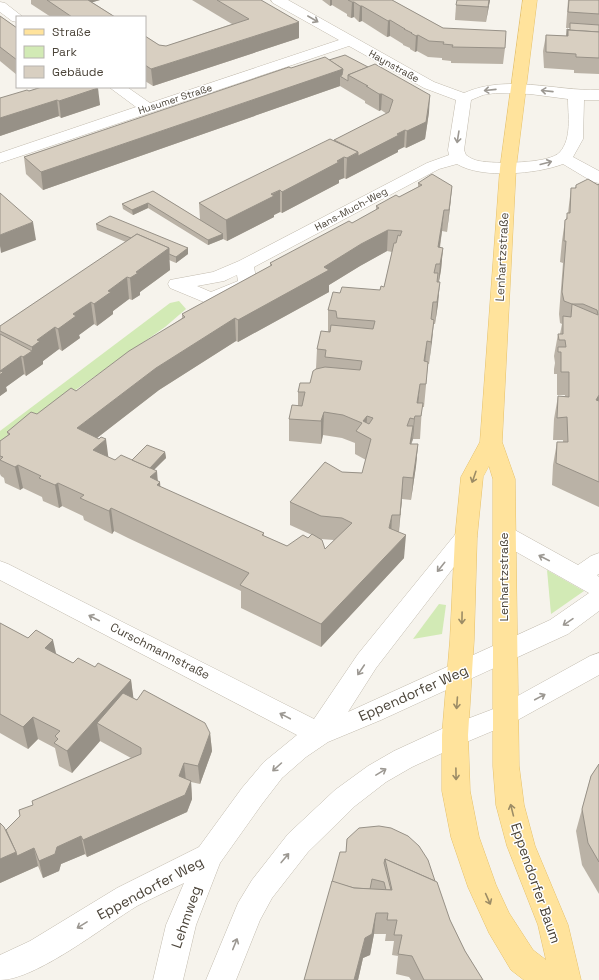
<svg xmlns="http://www.w3.org/2000/svg" width="599" height="980" viewBox="0 0 599 980" font-family="'Space Grotesk',sans-serif">
<rect width="100%" height="100%" fill="#f6f3ec"/>
<g fill="#d2eab5">
<path d="M179,301L186,309L165,327L57,403L0,446V431L170,303Z"/>
<path d="M547,570L584,591L551,614Z"/>
<path d="M439,604L446,605L442,634L413,639Z"/>
</g>
<g fill="none" stroke-linecap="round" stroke-linejoin="round">
<defs>
<g id="minor">
<path d="M271,0H288L434,82L464,93C507,74 554,91 599,90V100H584L583,139L573,157L599,171V183L593,182L563,164C537,174 481,179 457,164L439,169L254,267L257,284L255,288L211,305L170,288L168,284L170,280L213,272L239,261L427,163L449,155L448,150L456,100L424,88L349,46L0,163V153L136,107L109,87H127L150,103L339,40L273,3ZM496,93L530,94L568,99C568,116 572,138 560,152C550,164 495,164 479,161C474,160 470,158 466,155L464,150L471,100L483,95ZM237,275L238,281L211,292L197,286L224,281Z"/>
<path d="M0,2L5,3L23,17H17V22L12,21L0,12Z"/>
<path d="M505,527L513,529L578,565L591,556L599,553V574L597,575L599,577V611L568,634L381,720L328,742L306,757L282,778L262,804L220,863L196,925L183,980H153L166,925L184,883C168,891 152,898 137,906C104,926 36,980 0,980V955L30,941L117,888L199,847L242,788L264,762L297,735L0,580V561L8,564L314,719L358,654L458,531L466,529L474,531L477,537L376,668L348,712L550,620L589,593L497,541L494,535L497,529Z"/>
<path d="M599,653V675L514,722L464,743L412,767L386,782L355,806L308,852L272,898L260,920L236,980H206L238,903L252,880L288,834L335,790L368,766L394,751L446,727L496,708L590,656Z"/>
</g>
<path id="major" d="M523,0H537L516,168L502,442L515,479L519,766L524,805L535,846L568,925L581,980H524L511,970L489,933L468,887L451,837L442,791V735L450,640L455,537L461,477L480,442L500,168ZM489,466L493,479V766L496,805L507,846L538,925L546,960L533,950L509,913L496,885L479,837L470,791L468,735L474,640L477,537L483,477Z"/>
</defs>
<use href="#minor" stroke="#c2bbae" stroke-width="1"/>
<use href="#major" stroke="#e6c16a" stroke-width="1"/>
<use href="#minor" fill="#fff" fill-rule="evenodd"/>
<use href="#major" fill="#ffe39c" fill-rule="evenodd"/>
</g>
<g fill="#bab2a6" fill-rule="evenodd">
<path d="M31,0H100L92,2L115,17H51L31,4Z"/>
<path d="M192,0H261L299,38L153,86L145,81V36L159,45L166,46L232,24Z"/>
<path d="M322,0H392L443,28L505,48L503,64L451,63V61L442,60V58L428,57L417,51L415,52L410,49V48L403,45V44L390,36L387,37L362,21L359,22L354,17L351,18L347,16V14L332,5L330,6Z"/>
<path d="M490,0L486,22L455,20L456,5Z"/>
<path d="M568,0H599V74L574,73V70L544,68L543,51L546,35L566,36L567,29L570,30V28H566Z"/>
<path d="M0,16L17,28V75L0,61Z"/>
<path d="M329,60L429,112L425,139L406,148L404,147L398,150V152L346,179L344,178L339,180V183L282,213L280,212L274,215V217L227,241L223,239L208,245L148,208L133,215L123,209L122,204L153,191L200,220L199,203L334,140L387,114L381,110L379,111L365,103V101L340,86L43,190L26,174L24,157L291,68Z"/>
<path d="M33,87H96L100,105L61,118L59,116L0,136V98L36,89Z"/>
<path d="M418,183L452,186L450,207L447,232L442,231L440,248H443L441,270L439,282L438,304L435,324H433L429,364H428L424,407H422L420,439H413L412,442L411,444H418L416,466L411,500L402,499L399,532L404,558L321,647L241,608V591L128,538L114,531L112,534L84,520L83,516L62,506L59,508L43,501L42,497L23,488L20,490L5,483L4,478L1,476L0,474V441L8,435L7,432L76,391L182,318V314L270,266V263L352,223L376,210V206L399,197L418,187ZM387,251L392,252L384,287L380,290L340,293L328,310V331L317,349L316,368L310,383L298,392V406L289,419V441L321,444L323,435L342,438L355,443V454L366,460L362,473L342,472L290,502V525L312,535L308,538L287,546L264,536V533L160,487V482L158,481L154,469L166,458L165,452L132,460H115L108,457L97,438L159,390L236,341L238,342L329,292V285L360,266ZM321,539L334,540L325,549Z"/>
<path d="M599,184V507L552,485L553,465L557,442H563V440H553L554,419L558,396H565V395H557V374H554V369L555,363L554,356L558,334H560L562,324L560,323L559,314L563,263L560,262L562,241L565,220L566,219L568,213L571,188H575L576,185Z"/>
<path d="M96,224L188,248V254L176,263L169,260L170,270L140,292V295L132,300L129,299L113,311V314L97,326L94,324L79,335L80,338L62,351L59,349L43,361V364L26,376L24,374L6,387L7,391L0,396V326L126,242L97,230Z"/>
<path d="M0,623L73,663L95,667L131,680L133,698L210,733L212,751L200,784L191,782L192,799L187,812L87,857L85,854L61,864L59,871L43,878L38,866L0,883V823L6,830L33,805L131,758L100,741L72,773L59,766L55,748L38,739L28,749L0,733Z"/>
<path d="M599,764V894L582,865L576,831L591,776Z"/>
<path d="M347,839L435,881L450,920L465,951L483,980H411L409,977L396,974L398,956L392,955L394,941H385L386,934H374L370,955L363,958L358,980H304L332,882L346,852Z"/>
</g>
<g fill="#979187">
<path d="M76,0H100L77,7Z"/>
<path d="M330,0H332V5L330,6Z"/>
<path d="M489,0H490L486,22L488,7Z"/>
<path d="M352,2H354V17L351,18Z"/>
<path d="M360,6H362V21L359,22Z"/>
<path d="M390,20V36L387,37L388,21Z"/>
<path d="M299,22V38L153,86L151,69Z"/>
<path d="M418,35L417,51L415,52L416,36Z"/>
<path d="M343,69L342,78L340,76V86L43,190L41,172Z"/>
<path d="M98,88L100,105L61,118L59,101Z"/>
<path d="M379,94H382L381,110L379,111Z"/>
<path d="M430,95L429,112L425,139L406,148L407,131Z"/>
<path d="M57,100L59,116L0,136V118Z"/>
<path d="M405,130L404,147L398,150V152L346,179L347,158Z"/>
<path d="M344,157V178L339,180V183L282,213V192Z"/>
<path d="M452,186L450,207L447,232L449,210Z"/>
<path d="M280,190V212L274,215V217L227,241L226,220Z"/>
<path d="M148,203V208L133,215L132,210Z"/>
<path d="M444,210L442,231L437,264L438,247Z"/>
<path d="M33,222L36,240L1,253L0,246V235Z"/>
<path d="M388,230L387,251L360,266L329,285V292L238,342V320L361,244Z"/>
<path d="M223,234V239L208,245V240Z"/>
<path d="M169,248L170,270L140,292V295L132,300L130,278L136,272Z"/>
<path d="M188,248V254L176,263V257Z"/>
<path d="M443,248L441,270L438,286L440,264Z"/>
<path d="M127,277L129,299L113,311V314L97,326L94,304L108,291Z"/>
<path d="M440,282L438,304L435,324L437,302Z"/>
<path d="M91,302L94,324L79,335L80,338L62,351L58,329L73,314Z"/>
<path d="M235,318L236,341L159,390L80,451L77,428L156,368Z"/>
<path d="M434,320L432,342L429,364L431,342Z"/>
<path d="M55,327L59,349L43,361V364L26,376L23,357L32,351V347L37,340Z"/>
<path d="M427,341L425,364L424,361Z"/>
<path d="M21,356L24,374L6,387L7,391L0,396V371Z"/>
<path d="M420,384L418,406L417,403Z"/>
<path d="M599,395V410L596,400Z"/>
<path d="M324,412L323,435L321,444V421Z"/>
<path d="M367,416L366,437L363,421Z"/>
<path d="M415,416L413,439L412,442L414,419Z"/>
<path d="M413,426L411,449L410,444Z"/>
<path d="M106,439L109,462L93,450Z"/>
<path d="M418,444L416,466L411,500L413,478Z"/>
<path d="M165,452L166,458L150,474L135,477Z"/>
<path d="M18,465L23,488L20,490L15,467Z"/>
<path d="M157,471L158,484L160,482L162,505L150,477Z"/>
<path d="M403,477L402,499L398,538L400,515Z"/>
<path d="M58,483L62,506L59,508L55,485Z"/>
<path d="M111,508L114,531L112,534L109,511Z"/>
<path d="M392,515L391,537L389,528Z"/>
<path d="M406,535L404,558L321,647V624Z"/>
<path d="M53,640L58,662L45,648Z"/>
<path d="M131,680L134,702L97,723L100,741L72,773L67,751Z"/>
<path d="M33,717L38,739L28,749L23,727Z"/>
<path d="M210,733L212,751L200,784L198,766Z"/>
<path d="M184,763L186,781L179,776Z"/>
<path d="M191,781L192,799L187,812L87,857L83,840Z"/>
<path d="M81,836L85,854L61,864L59,871L43,878L39,861L57,847Z"/>
<path d="M34,848L38,866L0,883V859L16,852Z"/>
<path d="M376,913L374,934L370,955L363,958L358,980H354L365,938Z"/>
</g>
<g fill="#d8cfc1" stroke="#979187" fill-rule="evenodd">
<path d="M47,0H88L115,17H72Z"/>
<path d="M217,0H261L299,22L151,69L145,65V36L159,45L166,46L249,19Z"/>
<path d="M348,0H392L443,28L506,31L505,48L452,47L453,45L443,44L444,42L429,41L418,35L416,36L411,33H412L404,29H405L390,20L388,21L362,6H360L354,2H352Z"/>
<path d="M457,0H489L488,7L456,5Z"/>
<path d="M569,0H599V14L568,12Z"/>
<path d="M0,16L17,28V60L0,47Z"/>
<path d="M570,23L599,25V32L568,30L567,36V29L570,30Z"/>
<path d="M568,30L599,32V58L576,57V54L546,52V35L568,36Z"/>
<path d="M345,55L368,67L348,75V81L340,76L342,75L343,69L329,60Z"/>
<path d="M325,57L343,69L41,172L24,157L289,67L291,68Z"/>
<path d="M375,64L430,95L426,122L407,131L405,130L397,134L399,135L358,156V152L334,140L389,112L393,100L382,94H379L366,86H368L348,75Z"/>
<path d="M42,87H96L98,88L59,101L57,100L0,118V98L27,90L29,91Z"/>
<path d="M330,139L358,152L347,158L344,157L337,161L339,162L282,192L280,190L271,194L274,196L226,220L199,203Z"/>
<path d="M432,174L452,186L449,210H444L438,247L443,248L440,264H436L434,273H438L437,282H440L437,302H433L431,319L434,320L431,342L427,341L424,361L428,362L426,384H420L417,403H423L421,416H415L414,419L410,418L407,426H413L410,444H418L413,478L403,477L400,515H392L389,528L406,535L321,624L240,585L249,573L126,515L111,508L109,511L80,498L84,495L58,483L55,485L39,478L41,476L18,465L15,467L0,460L3,457L0,456V441L10,434L7,432L31,412L37,414L71,388L76,391L129,351L185,317L182,314L272,265L270,263L349,221L352,223L379,208L376,206L396,195L399,197L422,185L418,183ZM388,230L402,231L400,236L398,235L396,243H394L384,287L381,286L380,290L342,287L340,293L333,292L328,310L336,311L337,318L375,321L373,329L331,325L330,332L321,331L317,349L326,350L325,357L362,361L360,370L325,367L316,369L313,371L310,383H300L298,392H305L302,406L292,405L289,419L321,421L324,412L343,415L362,423L356,431L371,439L362,473L342,472L325,462L290,502L321,516L342,518L352,523L325,549L322,540L312,534L308,538L303,535L287,546L262,535L264,533L157,485L160,482L150,477L157,471L121,455L115,460L93,450L106,439L101,437L99,439L77,428L156,368L235,318L238,320L329,270L324,267L361,244ZM367,416L373,418L369,424L363,421Z"/>
<path d="M588,179L598,185L599,184V395L596,400L599,401V482L556,463L557,442H568L567,417L557,418L558,396L569,397V372H561V352H558V347H566L565,340H559L558,334H563V316L571,317L572,304L564,301L562,292L566,241H564L565,220L567,219V213H570L571,188H576V185ZM572,304H583L597,310L598,315Z"/>
<path d="M153,191L223,234L208,240L148,203L132,210L122,204Z"/>
<path d="M0,193L33,222L0,235Z"/>
<path d="M110,216L188,248L176,257L169,254V248L137,234L131,238L96,224Z"/>
<path d="M137,234L169,248L136,272L138,273L130,278L127,277L108,291L111,292L94,304L91,302L73,314L76,316L58,329L55,327L37,340L40,341L32,347L0,331V326Z"/>
<path d="M0,334L32,351L23,357L21,356L0,371L3,372L0,375Z"/>
<path d="M147,445L165,452L150,468L132,460Z"/>
<path d="M0,623L28,638L36,630L53,640L45,648L73,663L78,658L95,667L98,663L131,680L67,751L54,743L58,739L55,736L60,731L33,717L23,727L0,714Z"/>
<path d="M144,690L205,723L210,733L198,766L184,763L179,776L191,781L185,795L83,840L81,836L57,847L55,854L39,861L34,848L17,856L16,852L6,830L20,816L19,810L33,805L32,801L141,754V748L97,723L123,693L137,700Z"/>
<path d="M599,764V862L588,843L582,809L591,776Z"/>
<path d="M0,823L4,827L16,852L0,859Z"/>
<path d="M379,826L391,828L408,836L419,846L428,860L435,881L385,859L384,863L391,890H386L384,882L372,879L370,889L354,888L332,882L340,852H346L347,839L359,828Z"/>
<path d="M385,859L437,882L450,920L465,951L483,980H424L412,956L398,954L402,935H394L397,920H387L388,913H376L372,934L365,938L354,980H304L332,881L354,888L392,890Z"/>
</g>
<defs><path id="oneway-shaft" d="M-6 0H5M1.5-3L5.5 0L1.5 3" fill="none" stroke-width="1.6" stroke-linecap="round" stroke-linejoin="round"/></defs>
<g stroke="#9c9892">
<use href="#oneway-shaft" transform="translate(313 19) rotate(30)"/>
<use href="#oneway-shaft" transform="translate(490 90) rotate(174)"/>
<use href="#oneway-shaft" transform="translate(547 91) rotate(-174)"/>
<use href="#oneway-shaft" transform="translate(458 137) rotate(99)"/>
<use href="#oneway-shaft" transform="translate(546 163) rotate(-15)"/>
<use href="#oneway-shaft" transform="translate(544 558) rotate(-153)"/>
<use href="#oneway-shaft" transform="translate(441 567) rotate(129)"/>
<use href="#oneway-shaft" transform="translate(94 618) rotate(-153)"/>
<use href="#oneway-shaft" transform="translate(568 622) rotate(146)"/>
<use href="#oneway-shaft" transform="translate(361 670) rotate(124)"/>
<use href="#oneway-shaft" transform="translate(540 697) rotate(-28)"/>
<use href="#oneway-shaft" transform="translate(285 716) rotate(-152)"/>
<use href="#oneway-shaft" transform="translate(277 767) rotate(138)"/>
<use href="#oneway-shaft" transform="translate(381 772) rotate(-31)"/>
<use href="#oneway-shaft" transform="translate(285 858) rotate(-50)"/>
<use href="#oneway-shaft" transform="translate(82 925) rotate(148)"/>
<use href="#oneway-shaft" transform="translate(235 944) rotate(-68)"/>
</g>
<g stroke="#9c8c66">
<use href="#oneway-shaft" transform="translate(474 477) rotate(109)"/>
<use href="#oneway-shaft" transform="translate(462 618) rotate(91)"/>
<use href="#oneway-shaft" transform="translate(457 703) rotate(94)"/>
<use href="#oneway-shaft" transform="translate(456 774) rotate(89)"/>
<use href="#oneway-shaft" transform="translate(512 810) rotate(-104)"/>
<use href="#oneway-shaft" transform="translate(488 899) rotate(66)"/>
</g>
<g text-anchor="middle" dominant-baseline="central" stroke-width="3" stroke-linejoin="round" paint-order="stroke">
<g font-size="10" fill="#4b4439" stroke="#fff">
<text transform="translate(394 66) rotate(29)">Haynstraße</text>
<text transform="translate(175 99) rotate(-18)">Husumer Straße</text>
<text transform="translate(351 209) rotate(-28)">Hans-Much-Weg</text>
</g>
<g font-size="12" fill="#4b4439" stroke="#fff">
<text transform="translate(502 257) rotate(-87)">Lenhartzstraße</text>
<text transform="translate(504 577) rotate(-90)">Lenhartzstraße</text>
<text transform="translate(160 651) rotate(27)">Curschmannstraße</text>
</g>
<g font-size="14" fill="#4b4439" stroke="#fff">
<text transform="translate(413 693) rotate(-24)">Eppendorfer Weg</text>
<text transform="translate(536 883) rotate(71)">Eppendorfer Baum</text>
<text transform="translate(150 888) rotate(-28)">Eppendorfer Weg</text>
<text transform="translate(186 917) rotate(-71)">Lehmweg</text>
</g>
</g>
<rect x="16" y="16" width="130" height="72" fill="#ffffff" stroke="#b7b4b0"/>
<rect x="24" y="29" width="20" height="6" fill="#ffe39c" stroke="#b7b4b0"/>
<text x="52" y="36" font-size="12" fill="#4b4439">Straße</text>
<rect x="24" y="46" width="20" height="12" fill="#d2eab5" stroke="#b7b4b0"/>
<text x="52" y="56" font-size="12" fill="#4b4439">Park</text>
<rect x="24" y="66" width="20" height="12" fill="#d8cfc1" stroke="#b7b4b0"/>
<text x="52" y="76" font-size="12" fill="#4b4439">Gebäude</text>
</svg>
